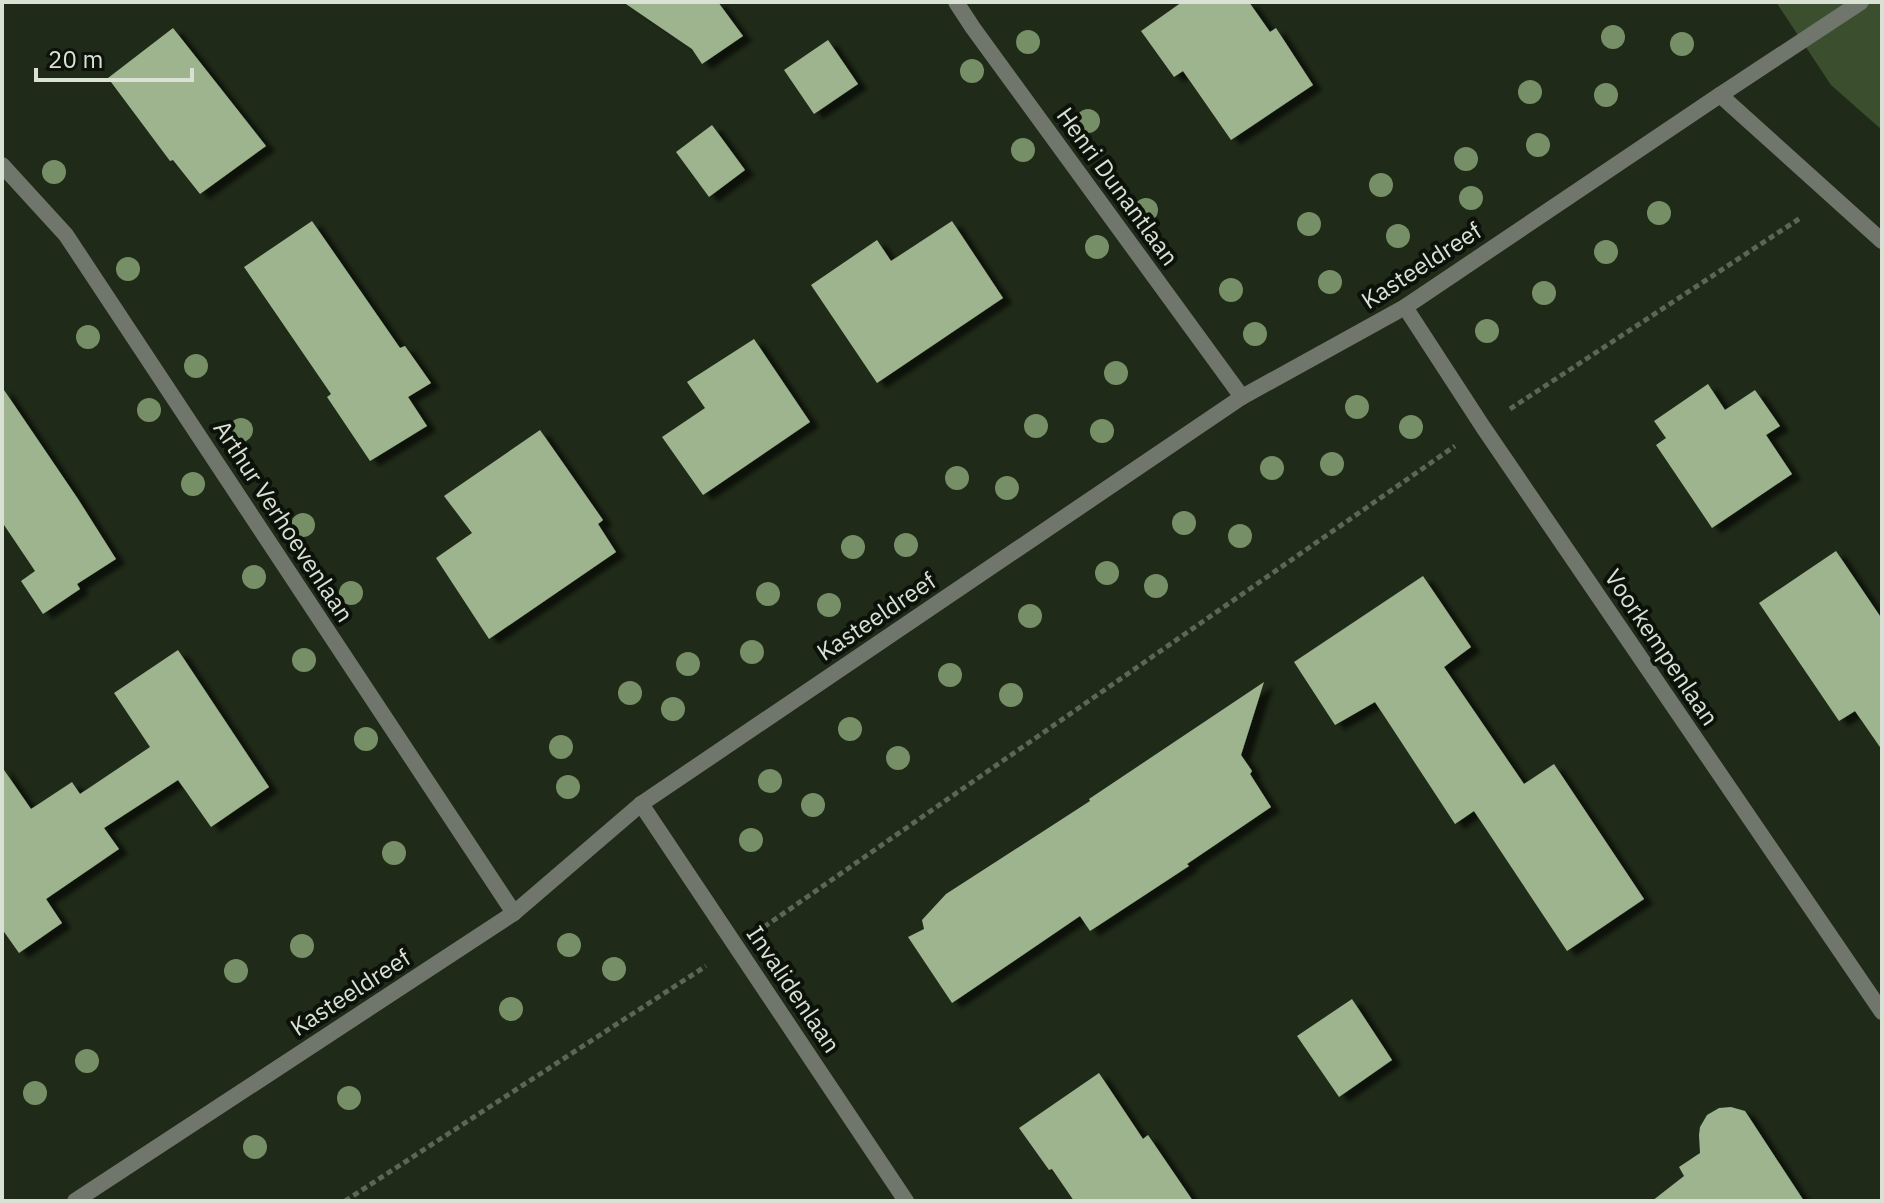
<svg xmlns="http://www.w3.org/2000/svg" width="1884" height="1203" viewBox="0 0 1884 1203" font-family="'IBM Plex Sans',sans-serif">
<defs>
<filter id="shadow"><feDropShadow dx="9" dy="5" stdDeviation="2" flood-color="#0009"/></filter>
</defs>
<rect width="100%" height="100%" fill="#1f2a18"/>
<path fill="#3b4e2e" d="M1776,2H1882V130L1831,85Z"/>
<g fill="#9db48e" filter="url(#shadow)">
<path d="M623,2H718L743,36L702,64L692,49Z"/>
<path d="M1182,2H1249L1270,32L1276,28L1313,85L1231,140L1183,71L1174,77L1141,31Z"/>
<path d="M173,28L266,146L200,194L173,160L170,161L108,78Z"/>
<path d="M828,40L858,84L814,114L784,70Z"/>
<path d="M712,125L745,170L709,197L676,152Z"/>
<path d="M312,221L400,348L405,346L431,383L408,397L427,426L370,461L327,397L331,394L244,267Z"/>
<path d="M952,221L1003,298L877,383L811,285L877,240L891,261Z"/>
<path d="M754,339L810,422L703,495L662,437L705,408L687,382Z"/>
<path d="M1708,384L1725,410L1755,390L1780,426L1766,435L1792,474L1712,528L1656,445L1666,438L1654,421Z"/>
<path d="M2,387L78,499L116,559L77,584L80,589L43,614L21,581L35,571L2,522Z"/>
<path d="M540,430L603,520L598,524L616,552L489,639L436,558L472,533L444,496Z"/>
<path d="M1836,551L1882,619V750L1855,711L1839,721L1759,603Z"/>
<path d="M1423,576L1471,647L1444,667L1524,784L1554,764L1644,899L1567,951L1474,811L1455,824L1375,702L1335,725L1294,662Z"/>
<path d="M178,650L269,787L211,827L178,780L104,828L119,849L46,899L62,923L19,953L2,929V767L31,809L72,782L80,794L150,747L114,693Z"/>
<path d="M1264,682L1241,755L1252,771L1250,774L1271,807L1187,864L1189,866L1090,931L1080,916L952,1003L908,937L924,929L922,920L946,894L1090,801L1089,799Z"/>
<path d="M1352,999L1392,1060L1339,1097L1297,1036Z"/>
<path d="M1099,1073L1143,1139L1148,1135L1193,1201H1074L1052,1169L1049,1170L1019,1128Z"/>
<path d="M1731,1107L1745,1111L1804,1201H1652L1684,1176L1679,1167L1700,1153L1699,1135L1700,1127L1707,1115L1719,1108Z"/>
</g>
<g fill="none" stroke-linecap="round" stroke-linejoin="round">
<g stroke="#5c6656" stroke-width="5" stroke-dasharray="6 4" stroke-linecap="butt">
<path d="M1510,409L1802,217"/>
<path d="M764,927L1455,446"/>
<path d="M345,1201L706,966"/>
</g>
<path stroke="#70766c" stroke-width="16" d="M1720,95L1861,2"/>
<g stroke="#70766c" stroke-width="16">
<path d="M956,2L973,28L1242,397"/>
<path d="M2,165L66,235L514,913"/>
<path d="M1405,307L1483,427L1882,1012"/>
<path d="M641,804L906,1201"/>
<path d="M75,1201L514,913L641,804L1242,397L1405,307L1720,95L1882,241"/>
</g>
</g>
<g fill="#768f66">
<circle cx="1613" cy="37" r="12"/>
<circle cx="1028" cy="42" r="12"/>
<circle cx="1682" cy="44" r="12"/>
<circle cx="972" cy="71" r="12"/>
<circle cx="1530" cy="92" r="12"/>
<circle cx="1606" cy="95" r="12"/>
<circle cx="1088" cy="121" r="12"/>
<circle cx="1538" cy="145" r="12"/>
<circle cx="1023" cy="150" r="12"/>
<circle cx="1466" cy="159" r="12"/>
<circle cx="54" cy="172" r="12"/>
<circle cx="1381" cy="185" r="12"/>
<circle cx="1471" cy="198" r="12"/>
<circle cx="1146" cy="210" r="12"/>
<circle cx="1659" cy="213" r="12"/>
<circle cx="1309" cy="224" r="12"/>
<circle cx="1398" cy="236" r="12"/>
<circle cx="1097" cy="247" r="12"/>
<circle cx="1606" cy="252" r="12"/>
<circle cx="128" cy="269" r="12"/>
<circle cx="1330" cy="282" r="12"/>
<circle cx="1231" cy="290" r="12"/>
<circle cx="1544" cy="293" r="12"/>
<circle cx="1487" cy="331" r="12"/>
<circle cx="1255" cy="334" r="12"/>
<circle cx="88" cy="337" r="12"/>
<circle cx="196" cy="366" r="12"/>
<circle cx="1116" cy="373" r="12"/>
<circle cx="1357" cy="407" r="12"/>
<circle cx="149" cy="410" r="12"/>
<circle cx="1036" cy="426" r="12"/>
<circle cx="1411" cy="427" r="12"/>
<circle cx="241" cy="430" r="12"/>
<circle cx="1102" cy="431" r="12"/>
<circle cx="1332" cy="464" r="12"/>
<circle cx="1272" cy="468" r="12"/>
<circle cx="957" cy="478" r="12"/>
<circle cx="193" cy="484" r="12"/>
<circle cx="1007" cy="488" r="12"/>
<circle cx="1184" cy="523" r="12"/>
<circle cx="303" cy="525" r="12"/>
<circle cx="1240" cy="536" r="12"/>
<circle cx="906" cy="545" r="12"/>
<circle cx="853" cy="547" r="12"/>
<circle cx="1107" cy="573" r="12"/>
<circle cx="254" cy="577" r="12"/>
<circle cx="1156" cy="586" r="12"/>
<circle cx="351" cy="593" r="12"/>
<circle cx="768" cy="594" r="12"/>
<circle cx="829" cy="605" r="12"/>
<circle cx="1030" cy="616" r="12"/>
<circle cx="752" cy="652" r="12"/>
<circle cx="304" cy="660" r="12"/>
<circle cx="688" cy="664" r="12"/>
<circle cx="950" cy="675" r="12"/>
<circle cx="630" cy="693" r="12"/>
<circle cx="1011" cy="695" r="12"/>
<circle cx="673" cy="709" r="12"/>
<circle cx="850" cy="729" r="12"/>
<circle cx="366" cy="739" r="12"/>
<circle cx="561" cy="747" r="12"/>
<circle cx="898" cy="758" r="12"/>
<circle cx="770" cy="781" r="12"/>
<circle cx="568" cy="787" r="12"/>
<circle cx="813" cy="805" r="12"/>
<circle cx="751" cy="840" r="12"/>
<circle cx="394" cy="853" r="12"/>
<circle cx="569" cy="945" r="12"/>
<circle cx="302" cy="946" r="12"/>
<circle cx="614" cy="969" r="12"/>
<circle cx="236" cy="971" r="12"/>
<circle cx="511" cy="1009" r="12"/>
<circle cx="87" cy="1061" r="12"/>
<circle cx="35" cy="1093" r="12"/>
<circle cx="349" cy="1098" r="12"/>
<circle cx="255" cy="1147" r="12"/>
</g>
<g text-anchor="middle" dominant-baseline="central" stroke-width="8" stroke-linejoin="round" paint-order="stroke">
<g font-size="24" fill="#d9e1d5" stroke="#0c1109">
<text transform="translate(1118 186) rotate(54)">Henri Dunantlaan</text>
<text transform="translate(1421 265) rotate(-33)">Kasteeldreef</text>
<text transform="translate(284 521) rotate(57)">Arthur Verhoevenlaan</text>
<text transform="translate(876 616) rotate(-34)">Kasteeldreef</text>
<text transform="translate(1662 647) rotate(56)">Voorkempenlaan</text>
<text transform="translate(794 989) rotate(56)">Invalidenlaan</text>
<text transform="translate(350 992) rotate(-33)">Kasteeldreef</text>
</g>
</g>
<rect width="1884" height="1203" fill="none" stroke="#d9e1d5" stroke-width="8"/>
<path d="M36 68v12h156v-12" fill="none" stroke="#d9e1d5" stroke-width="4"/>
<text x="48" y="68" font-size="24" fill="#d9e1d5" stroke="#0c1109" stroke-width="6" paint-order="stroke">20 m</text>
</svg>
